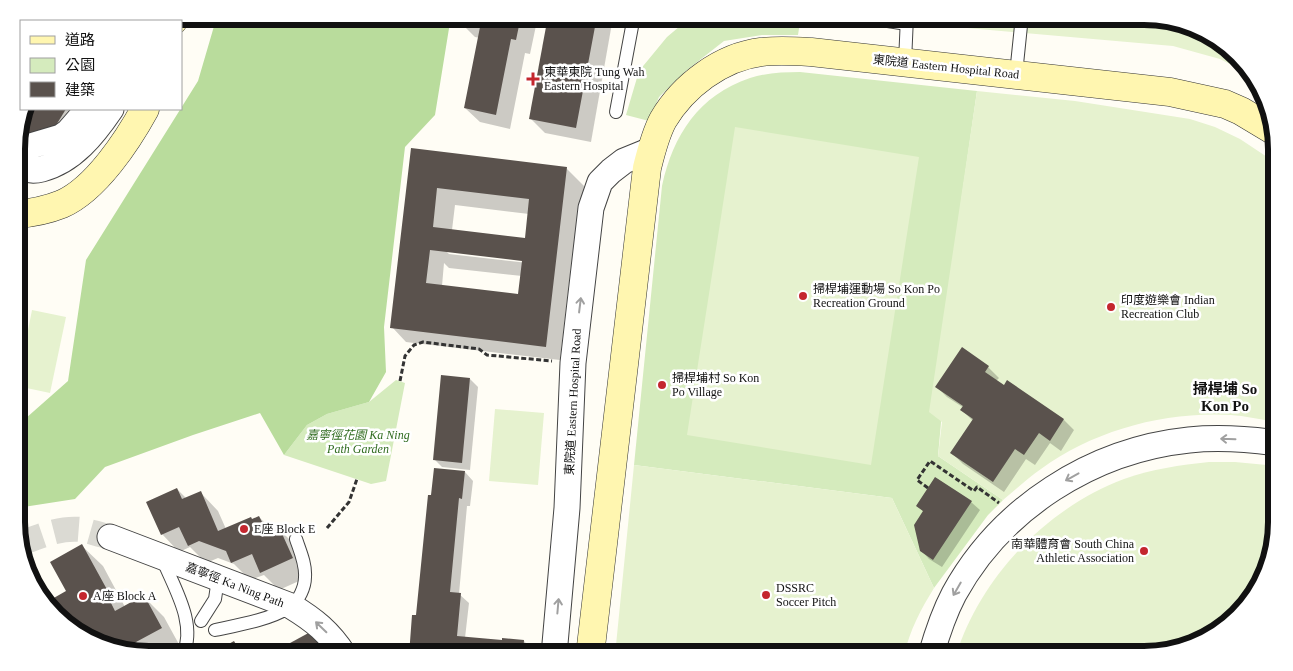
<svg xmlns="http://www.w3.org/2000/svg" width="1293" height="671" viewBox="0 0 1293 671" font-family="'Times New Roman','Noto Sans TC',serif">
<rect width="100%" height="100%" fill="#fffdf5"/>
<g fill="#d5ebbd">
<path d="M692,16H765L800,22L798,35H762L724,41L687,70L659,97L649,121L626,115L639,71L667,37Z"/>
<path d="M800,72L977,91L961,202L938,456L1003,500L988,515L934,588L892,498L634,465L662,186C673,135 699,95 750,78C766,73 783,72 800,72Z"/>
<path d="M396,380L405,383L386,481L371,484L284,455L307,425L327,414L369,402Z"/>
</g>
<path fill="#b9dc9c" d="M217,16H451L435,115L405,147L384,327L386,372L369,402L327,414L307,425L284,455L260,413L193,435L105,467L75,499L17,508V426L68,381L86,260L198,81Z"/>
<g fill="#e6f2cf">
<path d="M923,16H1144L1203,30L1255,77L1220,59L1173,46L922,24Z"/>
<path d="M977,91L1075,101L1190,119L1215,127L1240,139L1276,163V422C1262,420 1246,416 1231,415C1166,411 1094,430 1041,469C1028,478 1015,490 1003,500L938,456L942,422L929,412Z"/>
<path d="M735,127L919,157L871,465L687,435Z"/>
<path d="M32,310L66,317L50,393L17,386Z"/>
<path d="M495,409L544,413L538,485L489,481Z"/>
<path d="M1209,462H1235L1277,466V522L1263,581L1217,632L1152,654L956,655C981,576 1047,508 1124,479C1152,469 1180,465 1209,462Z"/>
<path d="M634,465L892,498L934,588C921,609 910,630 904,655H615Z"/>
</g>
<g fill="#0003" fill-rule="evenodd">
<path d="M461,16H538L530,54L525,53L510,129L480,122L465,108L480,38L475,37L460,22Z"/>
<path d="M550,16H605L612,23L591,142L545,133L531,119Z"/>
<path d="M28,109H80L59,144L42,156L25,158L17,140L25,110Z"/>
<path d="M412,149L566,168L584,186L575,266H571L560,360L406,342L392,327ZM455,205L529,214L526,239L452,230ZM446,251L529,261L528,263L449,254ZM444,263L449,268L522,276L519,296L442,286Z"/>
<path d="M17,338L26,347L21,375L17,374Z"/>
<path d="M988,367L999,378L996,381L1004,387L1008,382L1064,420L1074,430L1061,451L1050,443L1035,465L1026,459L1004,492L963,464L952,453L973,421L962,410L964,408L947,397L937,387Z"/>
<path d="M470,379L478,387L470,470L442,467L434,459Z"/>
<path d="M465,472L473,481L470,506H467L459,594L469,603L465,638L503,642L524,641L532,650V655H410L418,617L432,496Z"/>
<path d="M936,478L971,502L980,510L942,567L929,559L921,550L924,512L918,506Z"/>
<path d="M177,489L187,499L201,493L218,511L226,529L259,517L273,531L279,529L296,546L310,576L279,590L264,575L250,580L234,564L218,558L206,563L190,547L179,552L162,534Z"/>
<path d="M82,546L103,566L125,607L144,597L164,617L181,648L169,655H149L90,641L45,601L51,598L53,600L68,592Z"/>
<path d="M234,642L246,655H211Z"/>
</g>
<g fill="#5a524d" fill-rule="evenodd">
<path d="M460,16H521L516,40L511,39L496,115L464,108L480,27L459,23Z"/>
<path d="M548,16H597L576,128L529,119Z"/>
<path d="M25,109H66L55,127L17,140Z"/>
<path d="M411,148L567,167L546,347L390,328ZM437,188L529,199L525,238L433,227ZM430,250L522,261L518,294L426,283Z"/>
<path d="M962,347L989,366L985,372L1004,385L1007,380L1064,419L1050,441L1039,433L1024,455L1015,449L993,482L950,453L973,419L960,410L963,406L935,387Z"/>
<path d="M441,375L470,378L462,463L433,460Z"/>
<path d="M434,468L465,471L462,499L459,498L450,592L461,593L457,636L502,640V638L524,640L523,655H409L412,615H416L428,495H431Z"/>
<path d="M935,477L972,501L933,560L920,551L914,525L923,511L916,506Z"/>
<path d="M177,488L182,499L201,491L218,531L251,517L252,519L259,516L267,532L279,527L293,558L260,573L252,554L231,563L226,551L199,541L188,546L179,527L161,535L146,502Z"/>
<path d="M82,544L110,595L108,597L115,611L144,595L162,628L123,649L90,641L44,600L51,596L52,599L66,591L50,562Z"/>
<path d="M314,630L327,655H268Z"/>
<path d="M234,641L242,655H209Z"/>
</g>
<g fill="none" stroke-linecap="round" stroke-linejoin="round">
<path stroke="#dbdad3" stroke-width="25" stroke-dasharray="25 12" stroke-linecap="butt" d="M19,544C39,537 61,526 84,530C92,532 101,535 110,537"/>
<defs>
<g id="lane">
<path d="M856,16L907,24"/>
<path d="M905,62L907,17"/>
<path d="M1016,74L1022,16"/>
<path d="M616,112L634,16"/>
<path d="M162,558C174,588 197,623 183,655"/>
<path d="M201,621L215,599L218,579"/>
<path d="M215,630C239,625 269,620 290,607C299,601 305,587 305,577C306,564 300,551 296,539"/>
</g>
<g id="street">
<path d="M145,21L147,17"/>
<path d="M88,109L68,132L61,137L24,148L19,155L20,165C26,171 34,171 42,169C73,161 94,134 111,109"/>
<path d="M110,537L291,606C314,620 329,632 344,655"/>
<path d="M554,655L567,508L573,363L591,208L600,182L611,171L624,161L651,150"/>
<path d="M931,655C937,634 944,613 954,594C1001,508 1092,450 1189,440C1219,437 1248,439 1277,443"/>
</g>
<g id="secondary">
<path d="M173,21L174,16"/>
<path d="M17,214C32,213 47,210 62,204C96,189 128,140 145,109"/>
<path d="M590,655L647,168C651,152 655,135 663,120C683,86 721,57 761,52C778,50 794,51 811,52L1170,92L1225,104L1241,111L1276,132"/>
</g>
</defs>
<use href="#lane" stroke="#444" stroke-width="14"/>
<use href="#street" stroke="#444" stroke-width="27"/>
<use href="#secondary" stroke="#333" stroke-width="29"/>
<g stroke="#333" stroke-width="3" stroke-dasharray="5 2.5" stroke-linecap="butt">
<path d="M400,381L405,356L414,345L423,342L479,349L487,355L552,361"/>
<path d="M928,488L917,480L930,461L974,491L977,487L999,503"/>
<path d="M327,528L349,502L357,479"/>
</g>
<use href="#lane" stroke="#fff" stroke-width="12"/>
<use href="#street" stroke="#fff" stroke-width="25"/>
<use href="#secondary" stroke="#fff6b0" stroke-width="28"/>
</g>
<defs><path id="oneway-shaft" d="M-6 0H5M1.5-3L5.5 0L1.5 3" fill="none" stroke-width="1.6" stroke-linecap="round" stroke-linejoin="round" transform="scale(1.25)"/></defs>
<g stroke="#a0a0a0">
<use href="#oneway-shaft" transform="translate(580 305) rotate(-83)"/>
<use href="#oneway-shaft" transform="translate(1228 439) rotate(-178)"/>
<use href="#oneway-shaft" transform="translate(1072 477) rotate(151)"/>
<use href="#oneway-shaft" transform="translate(957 589) rotate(120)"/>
<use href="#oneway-shaft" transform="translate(558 606) rotate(-85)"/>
<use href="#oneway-shaft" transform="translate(321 627) rotate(-136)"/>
</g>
<g fill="#c4262e" stroke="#fff" stroke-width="2">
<path d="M530.5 71.5h5v5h5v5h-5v5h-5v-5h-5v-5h5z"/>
<circle cx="803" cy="296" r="5"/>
<circle cx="1111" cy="307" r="5"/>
<circle cx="662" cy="385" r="5"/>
<circle cx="244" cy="529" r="5"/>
<circle cx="1144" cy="551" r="5"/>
<circle cx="766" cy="595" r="5"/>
<circle cx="83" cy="596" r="5"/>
</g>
<g text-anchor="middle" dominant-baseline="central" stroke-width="5" stroke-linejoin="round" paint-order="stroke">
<g font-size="12" fill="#111" stroke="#fff">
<text transform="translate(946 67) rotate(6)">東院道 Eastern Hospital Road</text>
<text transform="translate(573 402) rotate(-87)">東院道 Eastern Hospital Road</text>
<text transform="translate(235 585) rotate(21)">嘉寧徑 Ka Ning Path</text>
</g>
<g font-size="12" fill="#111" stroke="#fff" text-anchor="start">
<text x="544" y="72">東華東院 Tung Wah<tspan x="544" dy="14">Eastern Hospital</tspan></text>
<text x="813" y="289">掃桿埔運動場 So Kon Po<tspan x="813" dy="14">Recreation Ground</tspan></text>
<text x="1121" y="300">印度遊樂會 Indian<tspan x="1121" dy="14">Recreation Club</tspan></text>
<text x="672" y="378">掃桿埔村 So Kon<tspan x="672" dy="14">Po Village</tspan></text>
<text x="254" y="529">E座 Block E</text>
<text x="1134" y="544" text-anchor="end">南華體育會 South China<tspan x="1134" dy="14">Athletic Association</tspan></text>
<text x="776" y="588">DSSRC<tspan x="776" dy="14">Soccer Pitch</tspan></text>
<text x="93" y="596">A座 Block A</text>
</g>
<g font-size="12" font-style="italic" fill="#2f6b1f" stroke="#fff">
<text x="358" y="435">嘉寧徑花園 Ka Ning<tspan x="358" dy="14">Path Garden</tspan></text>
</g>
<g font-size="15" font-weight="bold" fill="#111" stroke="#fff">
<text x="1225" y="389">掃桿埔 So<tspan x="1225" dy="17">Kon Po</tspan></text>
</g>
</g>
<path d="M0 0H1293V671H0ZM149 25H1144A124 124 0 0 1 1268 149V522A124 124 0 0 1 1144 646H149A124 124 0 0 1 25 522V149A124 124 0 0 1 149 25Z" fill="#fff" fill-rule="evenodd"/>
<path fill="none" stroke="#111" stroke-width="6" d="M149 25H1144A124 124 0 0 1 1268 149V522A124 124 0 0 1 1144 646H149A124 124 0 0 1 25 522V149A124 124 0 0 1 149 25Z"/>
<rect x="20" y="20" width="162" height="90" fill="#ffffff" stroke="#a0a0a0"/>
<rect x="30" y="36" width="25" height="8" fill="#fff6b0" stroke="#a0a0a0"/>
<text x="65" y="45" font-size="15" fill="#111111">道路</text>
<rect x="30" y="58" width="25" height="15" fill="#d5ebbd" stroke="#a0a0a0"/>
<text x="65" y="70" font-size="15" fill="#111111">公園</text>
<rect x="30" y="82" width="25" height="15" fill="#5a524d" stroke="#a0a0a0"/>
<text x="65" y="95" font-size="15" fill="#111111">建築</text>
</svg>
